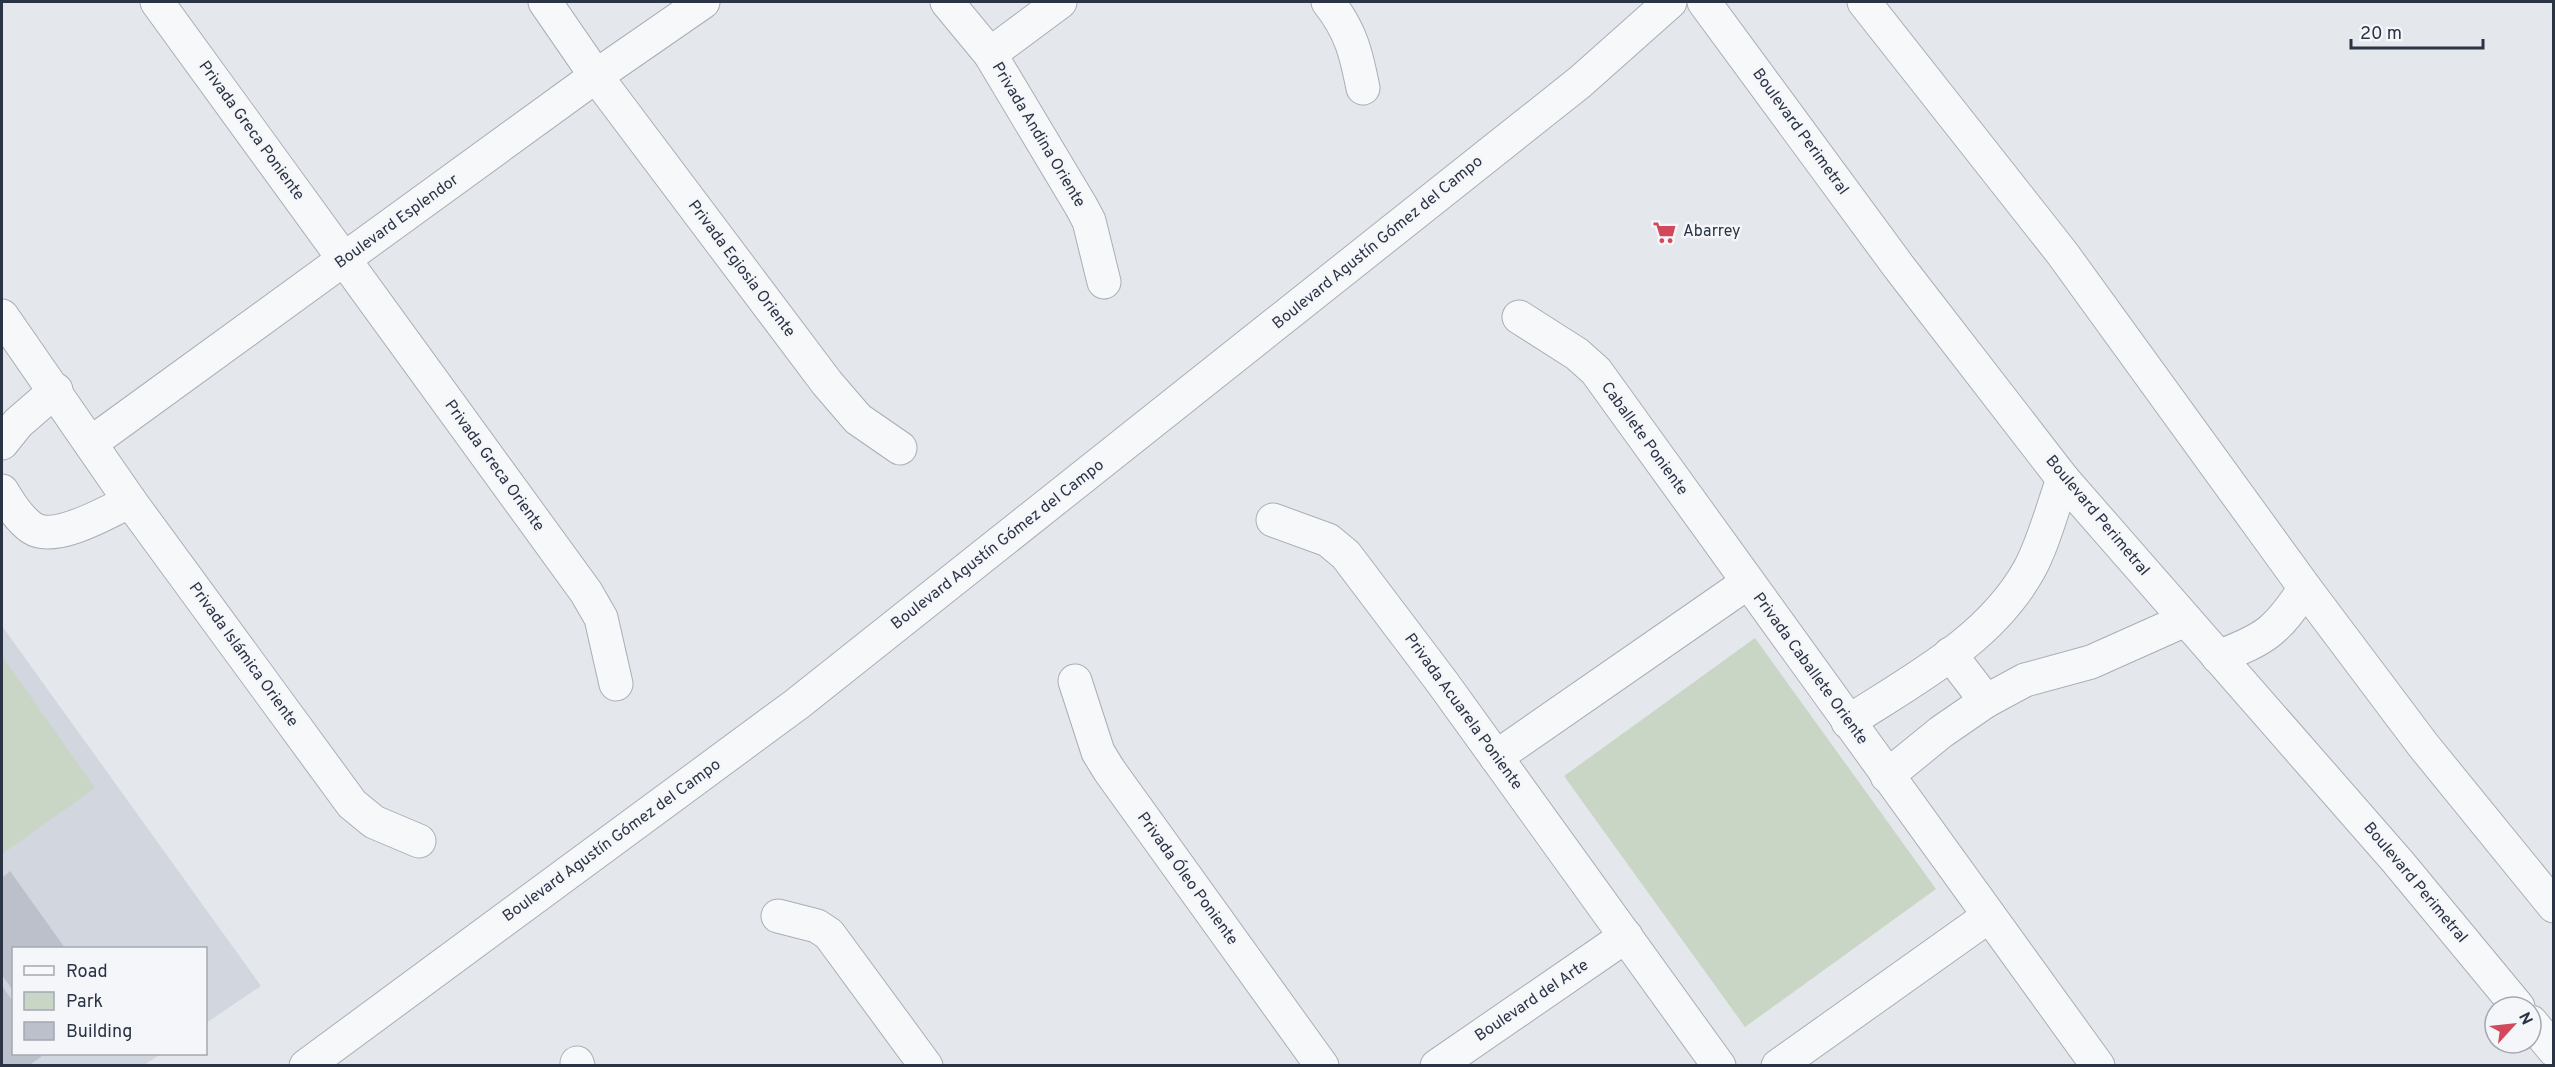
<svg xmlns="http://www.w3.org/2000/svg" width="2555" height="1067" viewBox="0 0 2555 1067" font-family="Overpass,sans-serif">
<rect width="100%" height="100%" fill="#e4e7ec"/>
<path fill="#d2d6de" d="M2,626L261,986L206,1023V948H14V1054H161L144,1065H2Z"/>
<g fill="#c9d6c5">
<path d="M1755,638L1936,889L1745,1027L1564,776Z"/>
<path d="M2,656L95,788L2,854Z"/>
</g>
<g fill="#bbc0ca">
<path d="M10,871L65,948H14V992L2,975V878Z"/>
<path d="M2,986L14,1003V1054H45L28,1066H2Z"/>
</g>
<g fill="none" stroke-linecap="round" stroke-linejoin="round">
<defs>
<g id="minor">
<path d="M157,2L586,592L601,618L616,684"/>
<path d="M545,2L596,76L827,383L858,419L900,448"/>
<path d="M947,2L990,54L1081,206L1089,221L1104,282"/>
<path d="M1328,2C1351,31 1356,53 1363,88"/>
<path d="M990,54L1060,2"/>
<path d="M2,316L130,501L352,804L374,822L419,841"/>
<path d="M1519,317L1577,354L1596,371L2098,1066"/>
<path d="M2,443L18,423L56,390"/>
<path d="M91,443L596,76L703,2"/>
<path d="M2,491C10,504 19,519 32,528C55,543 108,512 130,501"/>
<path d="M1273,520L1328,540L1346,555L1442,682L1719,1066"/>
<path d="M1950,654L1986,701"/>
<path d="M1075,681L1098,752L1109,770L1322,1066"/>
<path d="M1848,722C1913,680 1990,640 2029,570C2043,545 2053,507 2063,479"/>
<path d="M1496,757L1747,583"/>
<path d="M1887,776L1941,732L1986,701L2025,680L2091,662L2185,620"/>
<path d="M778,916L817,926L829,934L926,1066"/>
<path d="M577,1063L578,1066"/>
<path d="M1437,1066L1626,936"/>
<path d="M1778,1066L1989,916"/>
</g>
<g id="tertiary">
<path d="M1704,2L1899,267L2063,479L2398,862L2518,1007"/>
<path d="M1864,2L2062,253L2305,588L2423,745L2554,906"/>
<path d="M2218,657C2266,639 2277,631 2305,588"/>
<path d="M2531,1022L2554,1050"/>
<path d="M306,1066L797,704L1580,82L1670,2"/>
</g>
</defs>
<use href="#minor" stroke="#a9aeb7" stroke-width="35"/>
<use href="#tertiary" stroke="#a9aeb7" stroke-width="35"/>
<use href="#minor" stroke="#f7f8fa" stroke-width="33"/>
<use href="#tertiary" stroke="#f7f8fa" stroke-width="33"/>
</g>
<defs>
<symbol id="supermarket-bare" viewBox="-9 -9 18 18"><path d="M-6-5.5h2.5l.6 2H6L4.5 2H-2.5L-4.4-4H-6ZM-1.5 3.2a1.3 1.3 0 1 0 .1 0ZM3 3.2a1.3 1.3 0 1 0 .1 0Z" fill="#d1495b" stroke="#f4f6f9" stroke-width="2.5" paint-order="stroke"/></symbol>
</defs>
<g fill-rule="evenodd">
<use href="#supermarket-bare" x="1648" y="216" width="33" height="33"/>
</g>
<g text-anchor="middle" dominant-baseline="central" stroke-width="5" stroke-linejoin="round" paint-order="stroke">
<g font-size="16" fill="#2b3445" stroke="#f4f6f9">
<text transform="translate(251 131) rotate(54)">Privada Greca Poniente</text>
<text transform="translate(1800 132) rotate(54)">Boulevard Perimetral</text>
<text transform="translate(1038 135) rotate(59)">Privada Andina Oriente</text>
<text transform="translate(397 222) rotate(-36)">Boulevard Esplendor</text>
<text transform="translate(1378 243) rotate(-39)">Boulevard Agustín Gómez del Campo</text>
<text transform="translate(741 269) rotate(53)">Privada Egiosia Oriente</text>
<text transform="translate(1644 439) rotate(54)">Caballete Poniente</text>
<text transform="translate(494 466) rotate(54)">Privada Greca Oriente</text>
<text transform="translate(2097 516) rotate(50)">Boulevard Perimetral</text>
<text transform="translate(998 545) rotate(-38)">Boulevard Agustín Gómez del Campo</text>
<text transform="translate(243 655) rotate(54)">Privada Islámica Oriente</text>
<text transform="translate(1810 669) rotate(54)">Privada Caballete Oriente</text>
<text transform="translate(1463 712) rotate(54)">Privada Acuarela Poniente</text>
<text transform="translate(612 841) rotate(-36)">Boulevard Agustín Gómez del Campo</text>
<text transform="translate(1187 879) rotate(54)">Privada Óleo Poniente</text>
<text transform="translate(2415 883) rotate(50)">Boulevard Perimetral</text>
<text transform="translate(1532 1001) rotate(-34)">Boulevard del Arte</text>
</g>
<g font-size="16" fill="#2b3445" stroke="#f4f6f9" text-anchor="start">
<text x="1683" y="232">Abarrey</text>
</g>
</g>
<rect width="2555" height="1067" fill="none" stroke="#2b3445" stroke-width="6"/>
<rect x="12" y="947" width="195" height="108" fill="#f4f6f9" stroke="#a4a8b1" stroke-width="1.5"/>
<rect x="24" y="966" width="30" height="9" fill="#f7f8fa" stroke="#a4a8b1" stroke-width="1.5"/>
<text x="66" y="977" font-size="18" fill="#2b3445">Road</text>
<rect x="24" y="992" width="30" height="18" fill="#c9d6c5" stroke="#a4a8b1" stroke-width="1.5"/>
<text x="66" y="1007" font-size="18" fill="#2b3445">Park</text>
<rect x="24" y="1022" width="30" height="18" fill="#bbc0ca" stroke="#a4a8b1" stroke-width="1.5"/>
<text x="66" y="1037" font-size="18" fill="#2b3445">Building</text>
<g transform="translate(2513 1025) rotate(63)"><circle r="28" fill="#f4f6f9" stroke="#a4a8b1" stroke-width="1.5"/>
<path d="M0-4.5L10 22L0 15L-10 22Z" fill="#d1495b"/>
<text y="-9" font-size="16" font-weight="bold" text-anchor="middle" fill="#2b3445">N</text>
</g>
<path d="M2351 39v9h132v-9" fill="none" stroke="#2b3445" stroke-width="3"/>
<text x="2360" y="39" font-size="18" fill="#2b3445" stroke="#f4f6f9" stroke-width="4.5" paint-order="stroke">20 m</text>
</svg>
